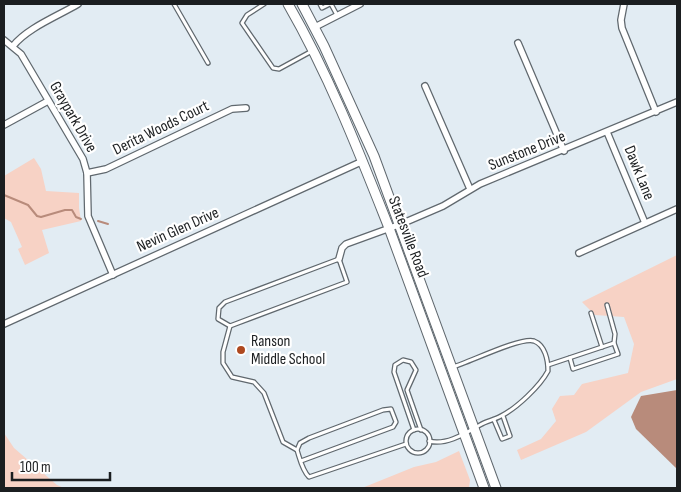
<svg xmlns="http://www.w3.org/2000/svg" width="681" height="492" viewBox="0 0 681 492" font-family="'Sofia Sans Condensed',sans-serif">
<rect width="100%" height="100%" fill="#e2ecf3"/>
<g fill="#f7d2c5">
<path d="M34,158L41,169L46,191L79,193V208L81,221L42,230L49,253L25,265L18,249L22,247L11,222L4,218V176Z"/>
<path d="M677,255V379L641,392L586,432L521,460L517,450L541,439L556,421L552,409L560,396L574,395L582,384L628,373L634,344L624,317L595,315L582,302Z"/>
<path d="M4,433L14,448L57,485L64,488H4Z"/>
<path d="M459,451L470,480L469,488H362L414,467L436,462Z"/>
</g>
<path fill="#b88b7b" d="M677,390V469L636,429L631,417L641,396Z"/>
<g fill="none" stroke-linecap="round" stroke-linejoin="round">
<g stroke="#b88b7b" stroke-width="2">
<path d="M4,195L28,205L37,216L41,217L65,210H72L76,217L81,219"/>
<path d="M98,221L108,224"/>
</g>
<defs>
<g id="service">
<path d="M174,4L208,63"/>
<path d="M264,4L247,15L242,23L273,68L279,69L312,51"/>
<path d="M320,4L322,8L330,4"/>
<path d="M331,4L337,15"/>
<path d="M339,259L347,282L230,326L218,319L219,308L225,302Z"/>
<path d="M591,313L602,347"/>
<path d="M230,326L223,352V363L232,377L254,382L264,393L283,442L297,450"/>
<path d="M570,358L573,369L618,354L614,343L615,334L607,305"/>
<path d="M548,365L614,343"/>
<path d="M494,420L502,439L510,436L503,416"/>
<circle cx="418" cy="441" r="12"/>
<path d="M414,430L394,372L395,365L403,360L411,362L416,370L407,390L421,430"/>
<path d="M429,441C446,446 466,433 480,425C486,421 494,420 501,416C517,408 540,386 548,371C548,360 545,345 534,341C520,337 470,362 453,367"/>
<path d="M301,461L393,427L396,422L391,409L383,410L309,438L300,443L297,450C300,459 302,470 309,477L406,444"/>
</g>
<g id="minor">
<path d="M624,4L621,20L622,28L656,112"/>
<path d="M315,27L360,4"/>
<path d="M4,40L21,54L83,159L87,173L88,216L113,275"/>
<path d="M518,43L564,151"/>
<path d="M13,46C27,28 58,16 78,4"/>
<path d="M425,86L470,189"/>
<path d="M4,125L48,101"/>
<path d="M607,132L645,223"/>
<path d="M87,173L106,169L232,109L246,108"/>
<path d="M579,253L677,209"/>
<path d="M339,259L342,248L346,244L401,224L443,206L480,184L677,102"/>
<path d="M4,324L363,161"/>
</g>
<g id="secondary">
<path d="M288,4C329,75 359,152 389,228C421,315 452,402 484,488"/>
<path d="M302,4L324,46L374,156L496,488"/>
</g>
</defs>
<use href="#service" stroke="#60686e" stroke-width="5.5"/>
<use href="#minor" stroke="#60686e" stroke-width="8"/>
<use href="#secondary" stroke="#60686e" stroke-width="11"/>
<use href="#service" stroke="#fff" stroke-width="3"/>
<use href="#minor" stroke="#fff" stroke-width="5.5"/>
<use href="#secondary" stroke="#fff" stroke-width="9"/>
</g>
<circle fill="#ae481f" stroke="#fff" stroke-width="2" cx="241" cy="350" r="5"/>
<g text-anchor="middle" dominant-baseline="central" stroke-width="4.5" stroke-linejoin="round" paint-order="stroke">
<g font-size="16" fill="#1b1e20" stroke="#fff">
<text transform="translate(73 117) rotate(60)">Graypark Drive</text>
<text transform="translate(161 128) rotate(-26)">Derita Woods Court</text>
<text transform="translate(527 151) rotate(-22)">Sunstone Drive</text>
<text transform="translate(639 173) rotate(68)">Dawk Lane</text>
<text transform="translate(178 230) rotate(-24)">Nevin Glen Drive</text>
<text transform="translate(408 237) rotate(69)">Statesville Road</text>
</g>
<g font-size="16" fill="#1b1e20" stroke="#fff" text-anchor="start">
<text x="251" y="341">Ranson<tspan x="251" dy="18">Middle School</tspan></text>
</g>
</g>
<rect width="681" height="492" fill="none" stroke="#1b1e20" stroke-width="10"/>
<path d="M12 472v8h98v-8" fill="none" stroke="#1b1e20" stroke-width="2.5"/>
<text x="20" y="472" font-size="15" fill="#1b1e20" stroke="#ffffff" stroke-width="4" paint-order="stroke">100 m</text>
</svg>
